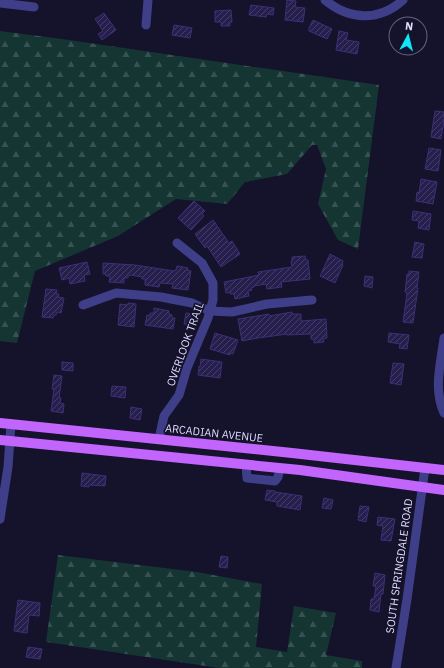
<svg xmlns="http://www.w3.org/2000/svg" width="444" height="668" viewBox="0 0 444 668" font-family="'IBM Plex Sans',sans-serif">
<defs>
<pattern id="forest-firs" width="22" height="20" patternUnits="userSpaceOnUse"><rect width="22" height="20" fill="#153533"/><path d="M5 1l3.5 6h-7zM16 11l3.5 6h-7z" fill="#375252"/></pattern>
<pattern id="building-hatch" width="6" height="6" patternUnits="userSpaceOnUse"><rect width="6" height="6" fill="#261e4c"/><path d="M-1 1l2-2M0 6l6-6M5 7l2-2" fill="none" stroke="#453e67"/></pattern>
</defs>
<rect width="100%" height="100%" fill="#15122b"/>
<g fill="url(#forest-firs)">
<path d="M0,31L62,39L379,85L358,249L338,240L318,204L326,169L317,145H312L287,174L245,182L227,204L176,199L118,236L35,271L17,343L0,341Z"/>
<path d="M58,555L197,572L262,584L256,647L287,652L294,606L336,613L326,655L362,661V668H219L46,642Z"/>
</g>
<g fill="url(#building-hatch)" stroke="#3d3077">
<path d="M287,0L296,1L295,7L305,8L303,22L285,20Z"/>
<path d="M251,5L274,8L273,15L267,14L266,17L249,15Z"/>
<path d="M231,10L232,22H230V26H221V22H215V11Z"/>
<path d="M104,13L116,30L102,40L98,34L103,31L95,19Z"/>
<path d="M313,20L332,29L327,39L309,31V28Z"/>
<path d="M174,25L192,28L190,38L172,35Z"/>
<path d="M339,31L348,33L346,40L359,42L357,54L336,50Z"/>
<path d="M435,111L444,112V121L441,139L431,137Z"/>
<path d="M429,148L441,150L438,171L425,169Z"/>
<path d="M421,179L437,182L433,204L416,201L417,192L419,193Z"/>
<path d="M194,201L205,211L202,214L204,216L191,230L178,218Z"/>
<path d="M413,211L431,214L429,230L418,228L419,221L412,220Z"/>
<path d="M213,220L229,243L232,241L240,254L221,267L207,246L205,248L195,234Z"/>
<path d="M415,242L424,244L422,258L412,257Z"/>
<path d="M330,254L343,261L342,265H343L335,283L320,276Z"/>
<path d="M305,256L306,260H308L310,279L281,282L282,287L267,289L266,284L254,286V287L251,288L252,290L248,291L249,296L235,299L234,294H230V292L226,293L224,282L259,275L258,272L292,267L291,261H292V257Z"/>
<path d="M87,262L90,274L84,275L85,281L70,284L69,278L62,280L59,268Z"/>
<path d="M103,263L135,265L174,271L175,270H176L177,266L188,268L187,270L191,271L188,290L172,288L173,284L160,283L159,287L145,285V279H142V277L131,275L128,276V278H124V283L109,282L110,276H106V274H103Z"/>
<path d="M409,271L419,272L417,288H418L413,323L403,322L407,293L405,292L407,274H409Z"/>
<path d="M365,276L373,277L372,288L364,286Z"/>
<path d="M46,289L57,290L56,294H59L58,297L64,298L61,313L57,312L56,315H54L53,318L42,317Z"/>
<path d="M128,303L136,304L134,327L118,325L120,304L128,305Z"/>
<path d="M154,308L169,311V314L172,315V318H175L173,329L145,325L147,315L150,316V313H154Z"/>
<path d="M292,312V314H301V321L326,319L327,338L323,339L324,342L314,343V339H311V334L287,335V334L258,338L242,341L238,319L269,314V316Z"/>
<path d="M186,313L194,314L193,325L184,324Z"/>
<path d="M215,333L238,340L233,354L230,353V355L210,349Z"/>
<path d="M389,333L409,335L407,349L399,348L400,344L388,342Z"/>
<path d="M201,359L222,362L220,378L198,375L199,366L200,367Z"/>
<path d="M62,362L73,363V371L62,370Z"/>
<path d="M393,363L404,364L401,385L390,383Z"/>
<path d="M54,375L62,376L59,398H61L60,403L64,404L63,413L51,411L54,389H52Z"/>
<path d="M112,386L126,387L125,398L111,396Z"/>
<path d="M131,407L142,409L140,420L130,418Z"/>
<path d="M82,473L106,476L105,486L89,485V487L81,486Z"/>
<path d="M267,490L275,491V492L302,496L300,510L277,506V502L265,500Z"/>
<path d="M324,498L333,500L331,509L322,508Z"/>
<path d="M360,506L369,507L366,522L358,520Z"/>
<path d="M378,517L395,519L391,541L381,540L383,526L377,525Z"/>
<path d="M221,556L228,557L227,568L219,567Z"/>
<path d="M375,573L385,575L383,594H381L379,612L370,610L371,599H374L376,586H373Z"/>
<path d="M18,600L40,603L39,616L29,615L27,633L14,631Z"/>
<path d="M28,647L42,649L40,659L26,657Z"/>
</g>
<g fill="none" stroke-linecap="round" stroke-linejoin="round">
<g stroke="#3f3e89" stroke-width="9">
<path d="M325,0C349,20 379,22 403,0"/>
<path d="M0,3L34,7"/>
<path d="M146,25L148,0"/>
<path d="M83,305L116,293L161,297L192,303L210,311L232,312L267,304L312,300"/>
<path d="M444,338C441,362 433,389 444,413"/>
<path d="M159,439L164,416L179,395L187,368L208,318L213,300V283L202,263L177,243"/>
<path d="M246,465L247,478L275,481L278,477L280,468"/>
<path d="M0,519L8,467L11,424"/>
<path d="M396,668L407,599L425,468"/>
</g>
<g stroke="#c165fc" stroke-width="10">
<path d="M0,423L292,453L444,470"/>
<path d="M0,440L300,470L444,490"/>
</g>
</g>
<g text-anchor="middle" dominant-baseline="central" stroke-width="3.5" stroke-linejoin="round" paint-order="stroke">
<g font-size="11" fill="#dfdcfe" stroke="#15122b">
<text transform="translate(185 344) rotate(-70)">OVERLOOK TRAIL</text>
<text transform="translate(214 433) rotate(6)">ARCADIAN AVENUE</text>
<text transform="translate(399 566) rotate(-82)">SOUTH SPRINGDALE ROAD</text>
</g>
</g>
<g transform="translate(408 36) rotate(7)"><circle r="19" fill="#15122b" stroke="#66637f"/>
<path d="M0-3L7 15L0 10L-7 15Z" fill="#0ce8fa"/>
<text y="-6" font-size="11" font-weight="bold" text-anchor="middle" fill="#dfdcfe">N</text>
</g>
</svg>
